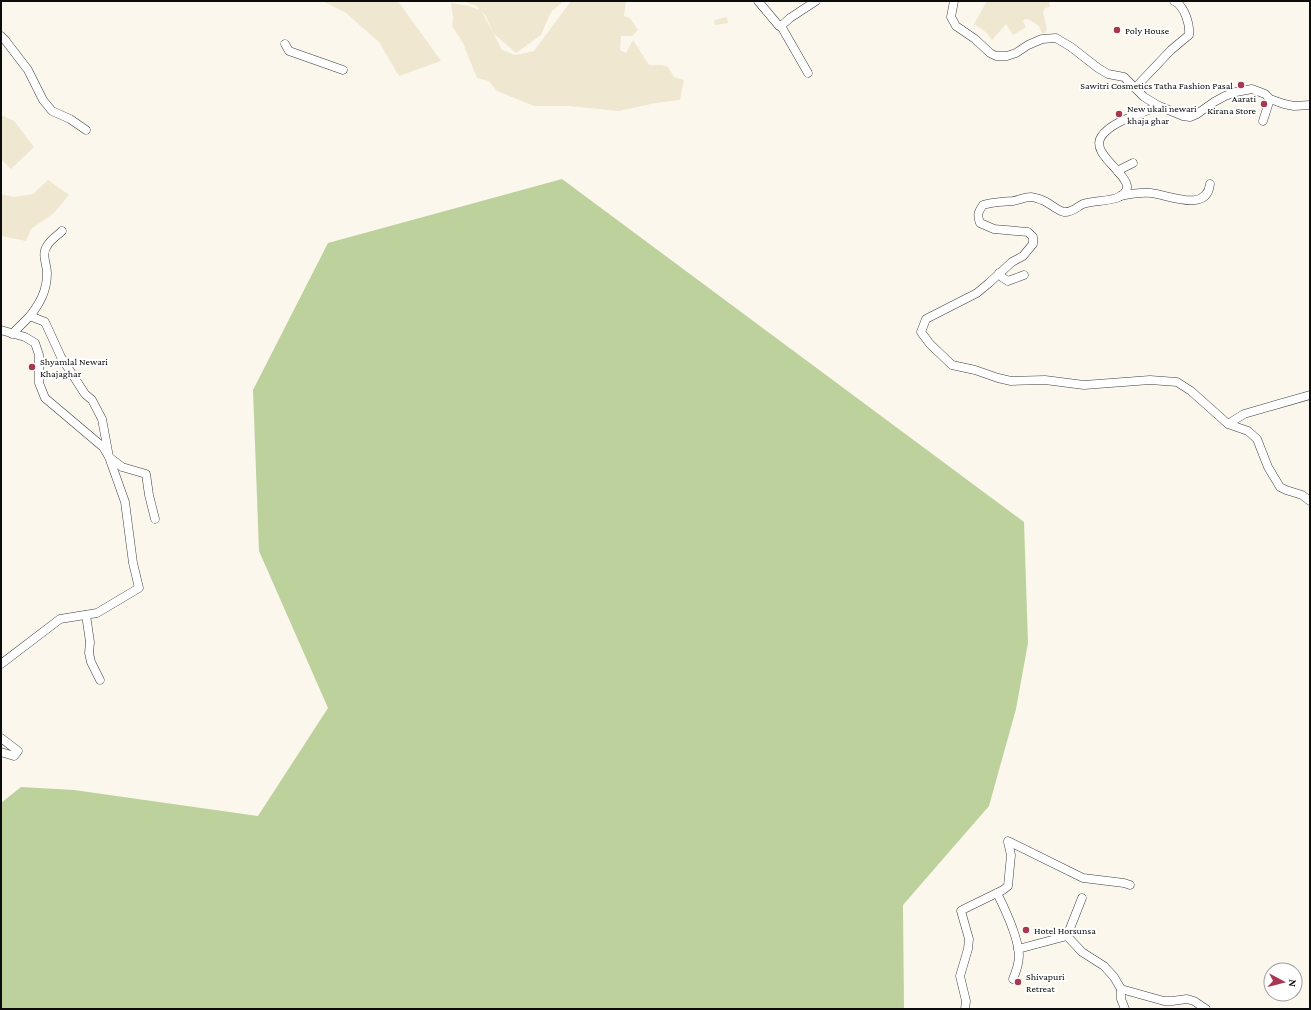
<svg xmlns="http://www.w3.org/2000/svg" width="1311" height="1010" viewBox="0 0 1311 1010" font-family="'Crimson Pro',serif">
<rect width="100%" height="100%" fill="#fcf7ed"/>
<g fill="#efe7d0">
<path d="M323,1H398L441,61L399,76L379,42L346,13Z"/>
<path d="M462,1H564L551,12L541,35L516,53L493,33L486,16L482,12L502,50L515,55L534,51L571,1H626L624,16L630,18L638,30L632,36H621L620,50L626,53L633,40L649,65H662L668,67L674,77L684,80L680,100L655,103L619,111L569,106H534L497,91L489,81L477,78L463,43L452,26L453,17L451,3L469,6L480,10L477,6Z"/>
<path d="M987,1H1049L1050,7L1045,8L1043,12L1047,29L1045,33H1042L1039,26L1030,20L1025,19L1023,21L1026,27L1023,29L1013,35L1006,24L992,40L987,33L974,24Z"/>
<path d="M727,17L728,23L715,25L714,20Z"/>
<path d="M1,115L14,121L34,147L11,169L1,159Z"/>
<path d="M48,180L69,195L54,213L31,229L26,241L1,236V194L14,197L33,194Z"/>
</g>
<path fill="#bdd19c" d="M562,179L1024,522L1028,643L1016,709L989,806L903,905L904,1009H1V803L21,787L74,790L258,816L328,708L259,551L253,390L328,243Z"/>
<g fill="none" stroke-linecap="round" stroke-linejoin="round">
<defs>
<g id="minor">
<path d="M758,1L779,26H781L790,18L816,1"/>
<path d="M954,1L951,17L956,26L975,39L990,53L996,56H1007L1016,53L1028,45L1042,39L1056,38L1071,47L1098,68L1108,74L1124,77L1144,97L1159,106L1183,116L1190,117L1197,114L1214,102L1225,96L1236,92L1252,89L1265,94L1270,99L1284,104L1294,106L1310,105"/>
<path d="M781,26L808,73"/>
<path d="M1,36L5,40L28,70L43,100L52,111L70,119L86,130"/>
<path d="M285,44L289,51L343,70"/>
<path d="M1135,88L1171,50L1189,35C1190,25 1185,6 1174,1"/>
<path d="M1159,106C1143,113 1111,121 1101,137C1088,158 1148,182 1119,197C1108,202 1095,200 1083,204C1077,207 1071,213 1064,212C1056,210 1050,203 1042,200C1039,199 1034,197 1031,197C1025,197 1019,200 1013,201C1002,202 993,202 983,205C978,212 977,215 980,223L994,229L1028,232L1033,237V244L1023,256L1012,262L989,283L977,293L926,319L921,332L930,344L952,365L975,370L998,378L1011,381L1045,380L1084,385L1150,380L1177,382L1191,391L1228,424L1248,431L1257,439L1268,467L1280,487L1286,490L1302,495L1310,501"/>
<path d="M1263,121L1270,99"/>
<path d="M1118,172L1121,169L1133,163"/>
<path d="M1120,196C1130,194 1141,192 1151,193C1169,195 1207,213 1210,184"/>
<path d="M62,231C58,235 50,240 47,246C41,255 47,264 47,273C47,291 40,303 30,316L45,322L61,357L85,394L92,400L102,419L109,457L122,467L146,474L149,495L155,519"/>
<path d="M999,273L1003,278L1008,281L1024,275"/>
<path d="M1,330L25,337L35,343L39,355V383L45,398L103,447L109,457L125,502L133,563L139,588L97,613L60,619L1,664"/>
<path d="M12,334L30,316"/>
<path d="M1228,424L1244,414L1310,395"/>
<path d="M86,615L90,642L89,653L91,662L100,680"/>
<path d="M1,738L18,751L14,756L1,752"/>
<path d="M997,893C1005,909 1018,937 1019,955C1019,964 1016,972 1013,979"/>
<path d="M1067,936L1082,898"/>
<path d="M1018,949L1067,936L1082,952L1104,966L1114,977L1121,989L1164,1001H1172L1187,999L1194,1001L1206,1009"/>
<path d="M1121,989V999L1125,1009"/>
<path d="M965,1009L966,1001L960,976L968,949L969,939L961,911L962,910L1003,890L1008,886L1011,855L1008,842V841L1083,878L1124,883L1130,885"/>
</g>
</defs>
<use href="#minor" stroke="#3f3f3f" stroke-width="9"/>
<use href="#minor" stroke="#fff" stroke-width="8"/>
</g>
<g fill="#a93750" stroke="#fff" stroke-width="1.5">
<circle cx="1117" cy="30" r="4"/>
<circle cx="1241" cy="85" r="4"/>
<circle cx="1264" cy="104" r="4"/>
<circle cx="1119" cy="114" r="4"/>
<circle cx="32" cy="367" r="4"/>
<circle cx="1026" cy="930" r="4"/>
<circle cx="1018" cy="982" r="4"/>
</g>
<g text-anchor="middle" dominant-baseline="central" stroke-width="4" stroke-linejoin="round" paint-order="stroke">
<g font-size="10" fill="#0c0c0c" stroke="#fff" text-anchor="start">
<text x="1125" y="30">Poly House</text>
<text x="1233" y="85" text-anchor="end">Sawitri Cosmetics Tatha Fashion Pasal</text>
<text x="1256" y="98" text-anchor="end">Aarati<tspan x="1256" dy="12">Kirana Store</tspan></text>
<text x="1127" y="108">New ukali newari<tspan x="1127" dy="12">khaja ghar</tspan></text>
<text x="40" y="361">Shyamlal Newari<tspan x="40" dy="12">Khajaghar</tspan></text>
<text x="1034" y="930">Hotel Horsunsa</text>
<text x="1026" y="976">Shivapuri<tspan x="1026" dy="12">Retreat</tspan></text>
</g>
</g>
<rect width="1311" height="1010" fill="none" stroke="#0c0c0c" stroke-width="4"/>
<g transform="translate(1283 982) rotate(97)"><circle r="19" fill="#ffffff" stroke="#9e9e9e"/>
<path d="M0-3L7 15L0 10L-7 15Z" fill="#a93750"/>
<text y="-6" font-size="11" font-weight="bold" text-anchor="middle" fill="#0c0c0c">N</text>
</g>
</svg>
